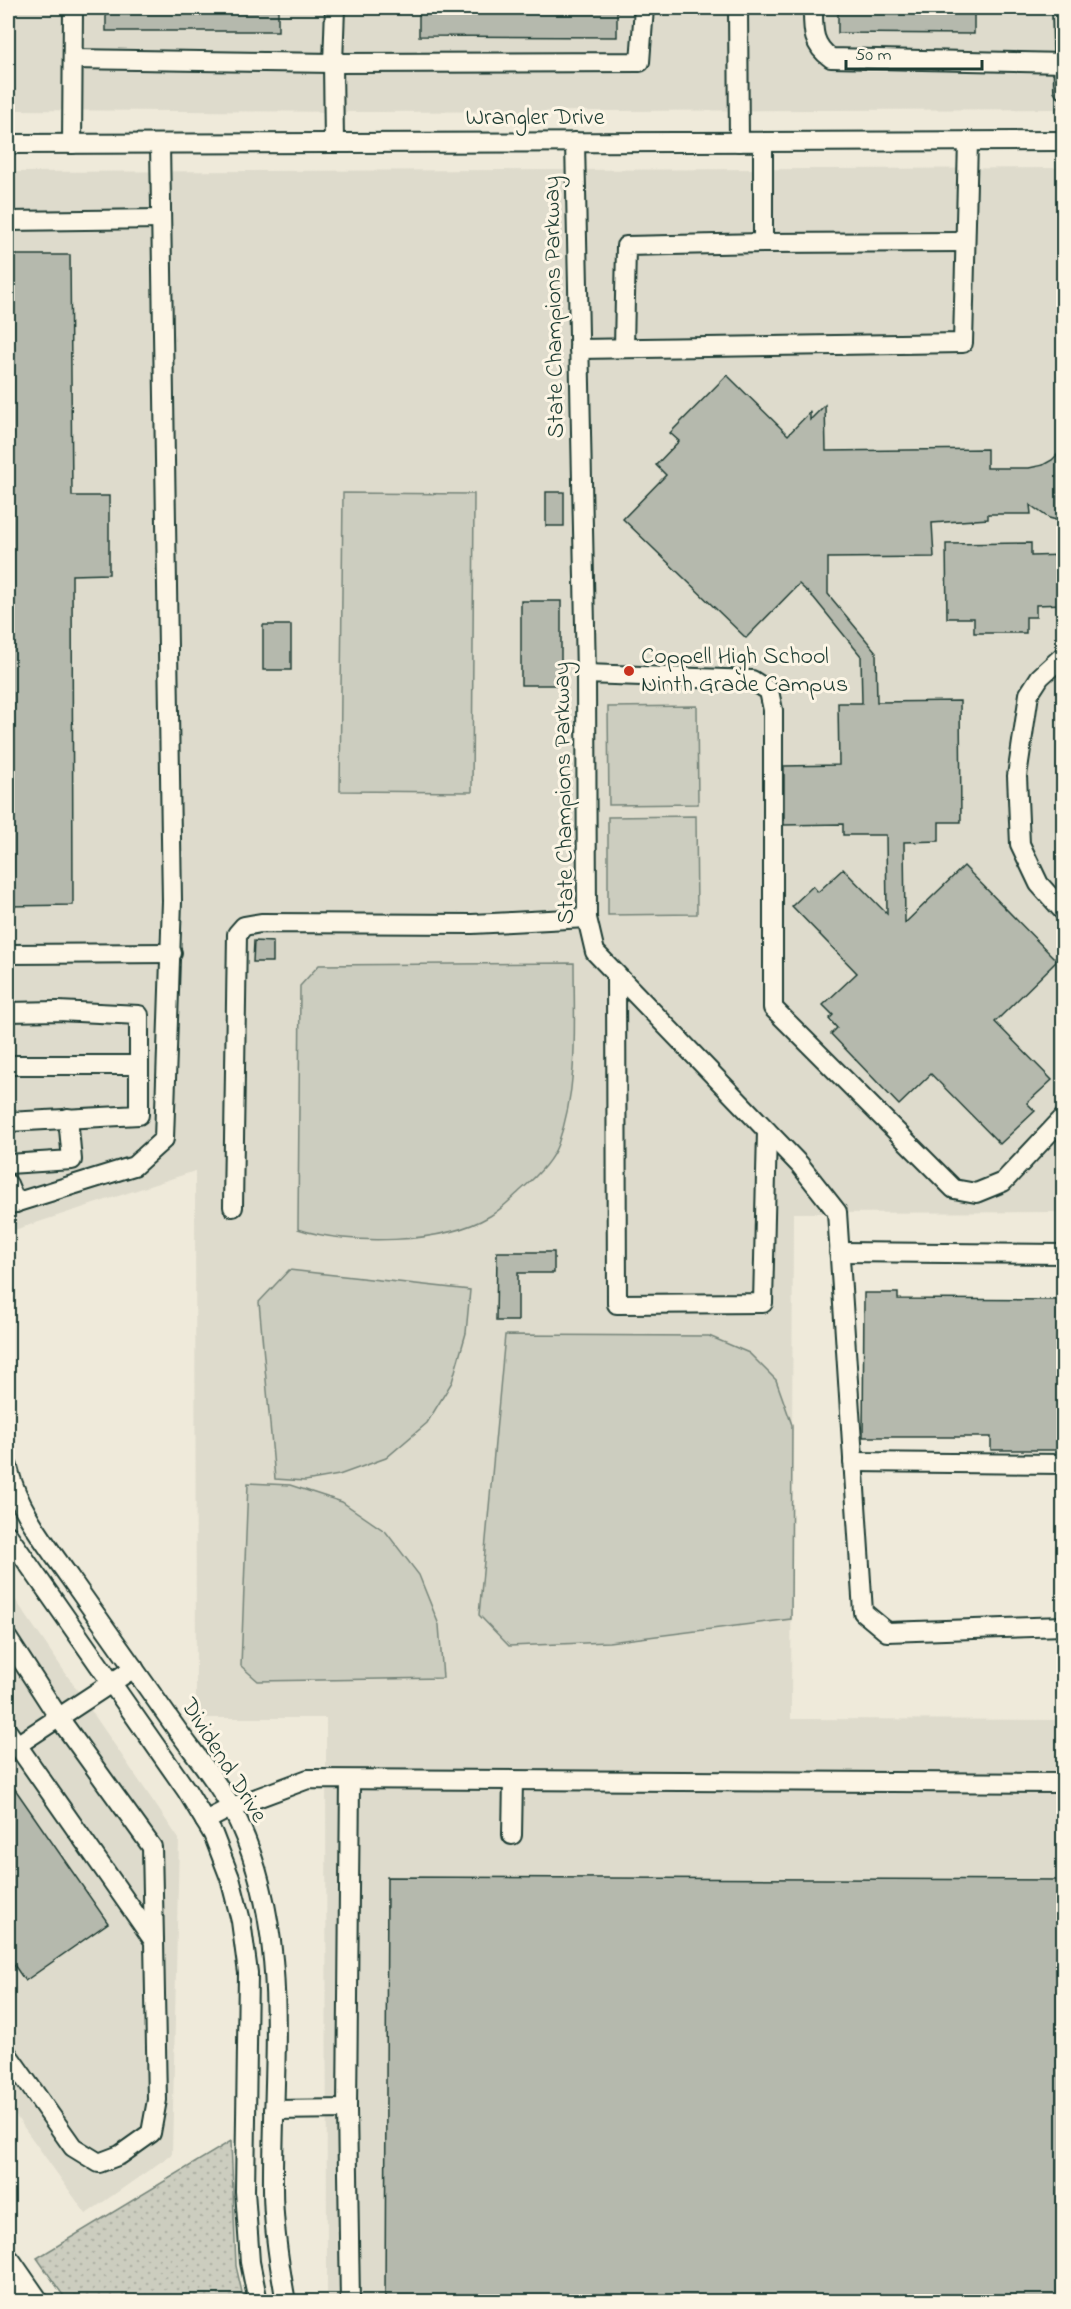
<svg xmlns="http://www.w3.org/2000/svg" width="1071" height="2309" viewBox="0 0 1071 2309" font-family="'Indie Flower',sans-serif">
<defs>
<pattern id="grass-dots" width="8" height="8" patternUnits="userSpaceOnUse" patternTransform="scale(1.5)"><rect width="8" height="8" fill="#cccdbf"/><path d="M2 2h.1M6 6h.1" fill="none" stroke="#afb1a5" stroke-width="1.8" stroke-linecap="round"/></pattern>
</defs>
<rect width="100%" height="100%" fill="#efeada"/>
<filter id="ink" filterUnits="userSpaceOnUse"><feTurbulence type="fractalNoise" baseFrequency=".0167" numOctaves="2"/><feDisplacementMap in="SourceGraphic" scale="12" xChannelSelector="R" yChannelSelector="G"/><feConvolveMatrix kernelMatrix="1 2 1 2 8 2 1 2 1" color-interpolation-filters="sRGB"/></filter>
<g filter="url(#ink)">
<g fill="#dedbcc">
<path d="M8,8H1063V109L368,112L8,110Z"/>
<path d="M1063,168V1212L793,1213L791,1719L1063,1720V2301H327L326,1718H196L195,1171L8,1232V172Z"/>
<path d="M8,1589L179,1839L172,2154L86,2214L8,2105Z"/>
</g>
<path fill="url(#grass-dots)" stroke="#76857a" stroke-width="1.5" d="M231,2141L236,2266L244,2301H67L37,2258Z"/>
<g fill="#cccdbf" stroke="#76857a" stroke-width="1.5">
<path d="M343,493L474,494L472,792L340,791Z"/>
<path d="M697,706L698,804L609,805L608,707Z"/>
<path d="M696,816L697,914L608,915V817Z"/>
<path d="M574,963C574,1024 579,1086 558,1144C552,1161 535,1178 521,1190C511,1199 501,1210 490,1216C443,1244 349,1246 298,1229L300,986L319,965Z"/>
<path d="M289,1270L470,1290L466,1333L452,1382L427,1423L386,1458L339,1475L305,1481L275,1479L259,1302Z"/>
<path d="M505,1335L709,1336L749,1353L776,1380L792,1425L791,1619L609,1642L509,1646L479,1615Z"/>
<path d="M248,1483L290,1485L342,1502L386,1532L419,1575L439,1625L443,1678L258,1681L241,1666Z"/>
</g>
<g fill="#b5b9ad" stroke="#1f3d34" stroke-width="1.5">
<rect x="106" y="8" width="172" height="23"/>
<path d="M419,8H617V37L419,36Z"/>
<path d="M838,8H974V34L838,33Z"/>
<path d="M8,255H70L72,496H109V574L72,575L73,905L8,906Z"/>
<path d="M727,375L788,435L810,412V420L825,405L826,451L987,449V468H1029L1043,465L1052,460L1064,448V522L1049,518L1030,505L1031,514H988V519L932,523L934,557L828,558V594L876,652L877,702L960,701L961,822H939V841L904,842L905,923L964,866L1057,961L995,1022L1052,1080L1027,1103L1035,1111L1000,1144L931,1074L899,1105L831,1034L837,1028L829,1019L833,1015L823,1005L857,973L792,906L813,886L818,892L843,869L887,914L886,835H843V824L784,825V766L839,765L838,703H862L861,656L814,598L799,584L746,638L623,519L666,475L656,465L679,441L670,433Z"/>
<rect x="546" y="492" width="18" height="34"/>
<path d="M1031,543V556L1064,555V604L1036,605V617H1026V633H974V618H947L946,544Z"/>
<rect x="521" y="601" width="40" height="84"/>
<rect x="263" y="625" width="28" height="45"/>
<path d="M254,941L273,942V962H253Z"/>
<path d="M497,1252H554V1273H518V1321H496Z"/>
<path d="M864,1293H898V1299L1064,1300V1388H1061V1450H991V1437H863Z"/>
<path d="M8,1779L108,1923L25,1981L8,1956Z"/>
<path d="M387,1877L1064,1880V2301H385Z"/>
</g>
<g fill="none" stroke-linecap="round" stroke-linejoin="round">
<defs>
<g id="minor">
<path d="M738,8L739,142"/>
<path d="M813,8C813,29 812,45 831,58L1064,63"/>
<path d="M1062,8L1064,89"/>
<path d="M73,59L333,63L335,8"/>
<path d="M575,142L586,674L587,918L595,952L800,1165L837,1212L863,1612L887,1632L1064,1626"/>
<path d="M334,143L333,63L640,62L644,8"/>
<path d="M8,144L1064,141"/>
<path d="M72,144L73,8"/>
<path d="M8,221L161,219"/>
<path d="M763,243L965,242"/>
<path d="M624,348L626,246L763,243V142"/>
<path d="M579,349L963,343L968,141"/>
<path d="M1064,655L1040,677L1029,694L1017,776L1020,844L1039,884L1064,912"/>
<path d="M586,674L752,680L769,691L773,710V1008L954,1189L976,1193L1003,1182L1064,1117"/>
<path d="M8,954L172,953"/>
<path d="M616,974L617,1304L763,1303L767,1131"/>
<path d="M8,1012L58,1011L139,1015V1115L8,1122"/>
<path d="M8,1065H139"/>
<path d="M8,1164L72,1160L68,1118"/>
<path d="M8,1184L16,1203"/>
<path d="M8,1205L134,1166L164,1139L172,901L160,144"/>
<path d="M233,1207L237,934L244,926L261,923L472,924L587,918"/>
<path d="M839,1252L1064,1254"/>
<path d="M853,1462L1064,1464"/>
<path d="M8,1467C17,1508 46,1544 70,1578C106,1629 142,1680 178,1731C199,1760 224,1790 239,1823C292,1940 272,2063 273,2188C273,2226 279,2264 286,2302"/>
<path d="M8,1535L187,1791L213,1834L230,1878L241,1921L248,1973L245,2191L250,2262L258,2302"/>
<path d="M8,1639L59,1718L152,1847L154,1940"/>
<path d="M8,1732L154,1941L157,2100L151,2133L120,2155L99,2163L73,2147L8,2055"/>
<path d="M17,1745L134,1668"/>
<path d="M350,1780L347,2109L350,2302"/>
<path d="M205,1821L230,1808L308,1779L1064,1783"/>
<path d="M512,1835L513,1780"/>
<path d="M274,2110L347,2109"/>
</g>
<path id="highway" d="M8,2263L35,2302"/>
</defs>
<use href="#minor" stroke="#1f3d34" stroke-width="22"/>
<use href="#highway" stroke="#1f3d34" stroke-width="30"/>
<use href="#minor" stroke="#fcf5e5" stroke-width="18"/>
<use href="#highway" stroke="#fcf5e5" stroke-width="26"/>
</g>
</g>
<circle fill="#c8321e" stroke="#fcf5e5" stroke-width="2" cx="629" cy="671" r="6"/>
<g text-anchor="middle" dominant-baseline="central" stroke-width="6" stroke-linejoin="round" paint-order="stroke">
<g font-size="24" fill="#1f3d34" stroke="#fcf5e5">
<text x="535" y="118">Wrangler Drive</text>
<text transform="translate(555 307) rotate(-91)">State Champions Parkway</text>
<text transform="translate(565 793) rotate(-91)">State Champions Parkway</text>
<text transform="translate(223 1761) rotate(58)">Dividend Drive</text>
</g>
<g font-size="24" fill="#1f3d34" stroke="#fcf5e5" text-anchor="start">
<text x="641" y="657">Coppell High School<tspan x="641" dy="28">Ninth Grade Campus</tspan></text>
</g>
</g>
<rect width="1071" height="2309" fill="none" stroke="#fcf5e5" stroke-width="30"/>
<rect x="15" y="15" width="1041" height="2279" fill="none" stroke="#1f3d34" stroke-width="2" filter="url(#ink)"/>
<path d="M846 60v9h136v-9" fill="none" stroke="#1f3d34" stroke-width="3"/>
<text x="855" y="60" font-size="18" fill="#1f3d34" stroke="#fcf5e5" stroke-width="4.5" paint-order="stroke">50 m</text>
</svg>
